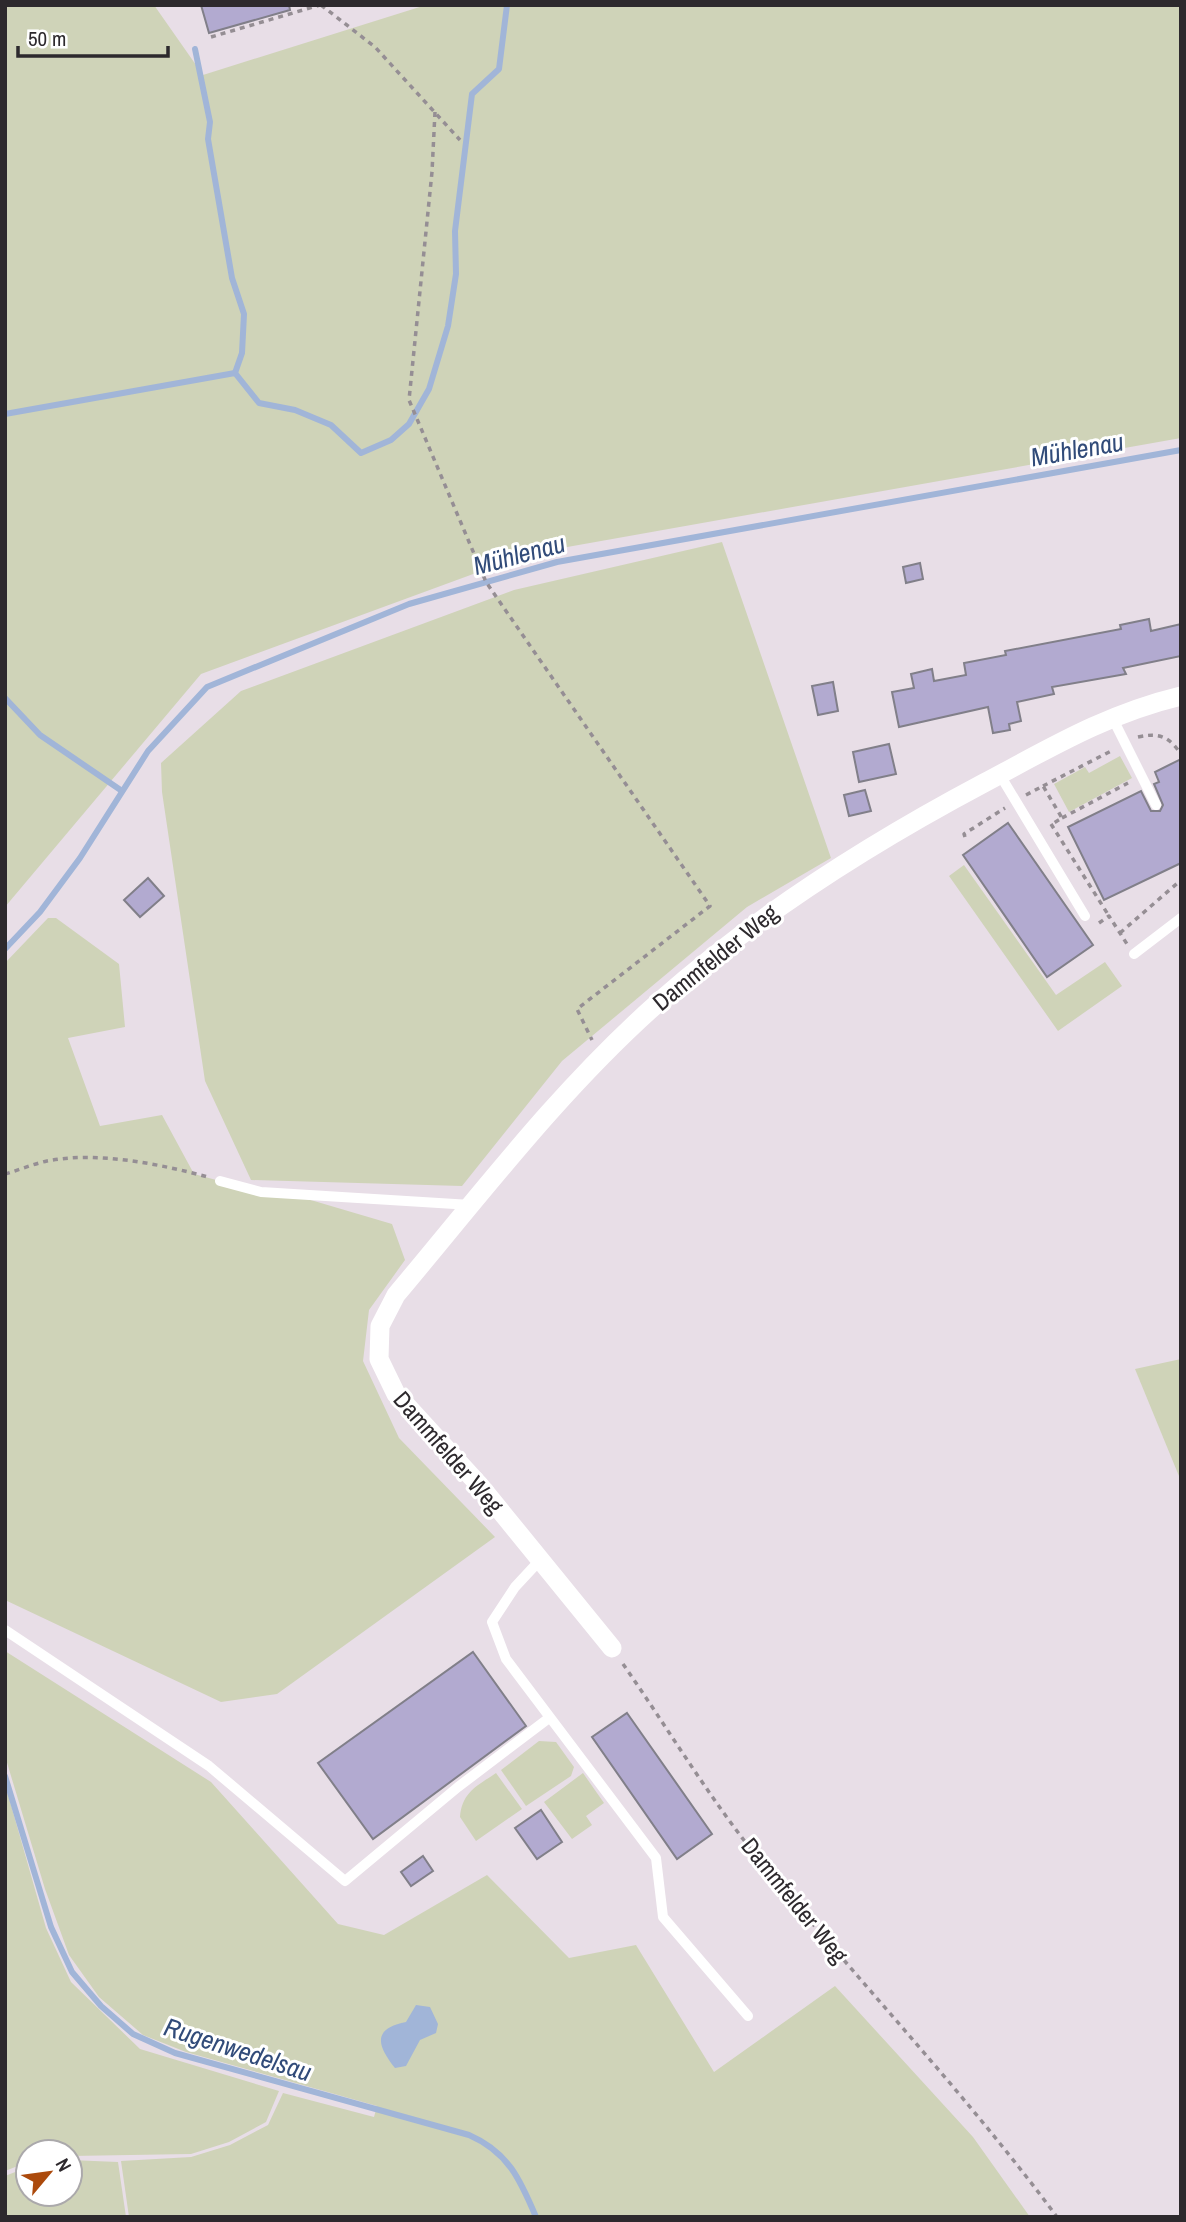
<svg xmlns="http://www.w3.org/2000/svg" width="1186" height="2222" viewBox="0 0 1186 2222" font-family="'Archivo Narrow',sans-serif">
<rect width="100%" height="100%" fill="#e8dee7"/>
<g fill="#cfd3b8">
<path d="M5,5H154L203,75L426,5H1181V438L528,554L201,674L5,907Z"/>
<path d="M722,542L831,858L747,907L562,1061L462,1186L251,1180L205,1081L162,792L161,763L241,691L514,590Z"/>
<path d="M1120,756L1132,778L1069,812L1054,784L1085,767L1089,773Z"/>
<path d="M964,865L1056,995L1105,962L1122,986L1058,1031L949,876Z"/>
<path d="M48,918H56L119,964L125,1027L68,1038L100,1126L162,1115L194,1174L261,1192L287,1193L392,1224L405,1260L369,1310L363,1361L399,1438L495,1537L277,1694L221,1702L5,1600V963Z"/>
<path d="M1181,1359V1481L1135,1369Z"/>
<path d="M5,1651L211,1782L338,1924L384,1935L487,1875L569,1958L636,1945L714,2072L835,1986L973,2137L1030,2217H129L121,2161L191,2157L230,2145L268,2125L283,2093L374,2117L377,2106L186,2052L143,2035L99,1997L69,1955L45,1889L5,1756Z"/>
<path d="M539,1741L556,1742L574,1767L571,1776L526,1806L501,1770Z"/>
<path d="M496,1773L522,1809L476,1841L460,1817C462,1792 477,1786 496,1773Z"/>
<path d="M583,1773L604,1803L586,1816L592,1825L572,1839L544,1802Z"/>
<path d="M5,1784L46,1928L71,1982L140,2049L279,2091L266,2122L229,2142L191,2154L70,2156V2152H28V2162L5,2171Z"/>
<path d="M70,2160L118,2162L126,2217H5V2176L28,2167V2194H70Z"/>
</g>
<path fill="#a1b5d8" d="M416,2005L430,2007L438,2024L436,2033L420,2040L406,2066L395,2068C377,2045 372,2029 406,2022Z"/>
<g fill="none" stroke-linecap="round" stroke-linejoin="round">
<g stroke="#a1b5d8" stroke-width="6">
<path d="M195,49L210,122L208,139L232,278L244,314L242,353L235,373"/>
<path d="M5,414L235,373L259,403L295,410L331,425L361,453L391,440L409,424L429,389L448,326L456,274L455,231L472,94L499,69L507,5"/>
<path d="M5,698L40,735L122,791"/>
<path d="M5,949L40,912L80,858L148,751L207,687L409,604L557,562L1181,450"/>
<path d="M5,1776L51,1927L72,1972L101,2006L133,2034L175,2053L469,2135C508,2152 520,2179 536,2217"/>
</g>
</g>
<g fill="#b2aad0" stroke="#817f89" stroke-width="2">
<path d="M201,5H289L290,10L209,33Z"/>
<path d="M920,563L923,579L906,583L903,567Z"/>
<path d="M1149,619L1151,631L1181,624V656L1123,668L1126,674L1052,687L1054,694L1017,702L1021,721L1009,724L1010,730L993,733L988,707L899,727L892,692L914,688L911,674L932,669L934,681L966,675L964,663L1006,655L1005,651L1121,629L1120,625Z"/>
<path d="M833,682L838,711L818,715L812,686Z"/>
<path d="M889,744L896,774L859,782L853,752Z"/>
<path d="M1181,759V863L1104,900L1068,827L1141,791L1151,811H1160L1163,805L1154,784L1159,782L1155,772Z"/>
<path d="M865,790L871,811L849,816L844,795Z"/>
<path d="M1008,823L1093,945L1047,977L963,855Z"/>
<path d="M148,878L164,896L140,917L124,900Z"/>
<path d="M473,1652L526,1726L373,1839L318,1763Z"/>
<path d="M627,1713L712,1834L677,1859L592,1737Z"/>
<path d="M541,1810L562,1842L537,1859L515,1828Z"/>
<path d="M423,1856L433,1871L411,1886L401,1872Z"/>
</g>
<g fill="none" stroke-linecap="round" stroke-linejoin="round">
<g stroke="#958e94" stroke-width="3.5" stroke-dasharray="5 5" stroke-linecap="butt">
<path d="M321,5L375,47L460,140"/>
<path d="M211,37L320,5"/>
<path d="M435,112L432,172L409,400L486,582L710,906L577,1009L592,1040"/>
<path d="M1138,737C1156,733 1167,735 1178,750L1181,749"/>
<path d="M1043,786L1113,750"/>
<path d="M1026,795L1043,786L1062,818L1052,824"/>
<path d="M1062,818L1128,783"/>
<path d="M1051,824L1109,916"/>
<path d="M965,837L964,834L1005,808"/>
<path d="M1099,923L1109,916L1127,944"/>
<path d="M1120,933L1181,880"/>
<path d="M5,1174C19,1170 33,1164 47,1161C98,1151 159,1164 208,1177"/>
<path d="M623,1664C669,1730 711,1801 762,1863C859,1982 966,2094 1057,2217"/>
</g>
<g stroke="#fff" stroke-width="10">
<path d="M1113,719L1156,805"/>
<path d="M1000,775L1085,916"/>
<path d="M1134,954L1181,918"/>
<path d="M220,1181L261,1192L471,1205"/>
<path d="M541,1559L515,1587L492,1622L506,1659L656,1858L663,1917L748,2016"/>
<path d="M5,1630L209,1766L345,1881L458,1787L549,1718"/>
</g>
<path stroke="#fff" stroke-width="19" d="M612,1648L481,1487L396,1394L379,1359L380,1326L396,1295C480,1195 562,1087 660,1001C758,914 869,844 984,783C1050,748 1106,714 1181,696"/>
</g>
<g text-anchor="middle" dominant-baseline="central" stroke-width="6" stroke-linejoin="round" paint-order="stroke">
<g font-size="24" fill="#2d292d" stroke="#fff">
<text transform="translate(715 957) rotate(-39)">Dammfelder Weg</text>
<text transform="translate(449 1452) rotate(49)">Dammfelder Weg</text>
<text transform="translate(795 1900) rotate(51)">Dammfelder Weg</text>
</g>
<g font-size="26" font-style="italic" fill="#314b79" stroke="#fff">
<text transform="translate(1077 449) rotate(-10)">Mühlenau</text>
<text transform="translate(519 554) rotate(-15)">Mühlenau</text>
<text transform="translate(238 2049) rotate(18)">Rugenwedelsau</text>
</g>
</g>
<rect width="1186" height="2222" fill="none" stroke="#2d292d" stroke-width="14"/>
<g transform="translate(49 2173) rotate(61)"><circle r="33" fill="#ffffff" stroke="#aba9ab" stroke-width="2"/>
<path d="M0-5L12 26L0 18L-12 26Z" fill="#ac4a0c"/>
<text y="-10" font-size="19" font-weight="bold" text-anchor="middle" fill="#2d292d">N</text>
</g>
<path d="M18 46v10h150v-10" fill="none" stroke="#2d292d" stroke-width="3.5"/>
<text x="28" y="46" font-size="21" fill="#2d292d" stroke="#ffffff" stroke-width="5" paint-order="stroke">50 m</text>
</svg>
